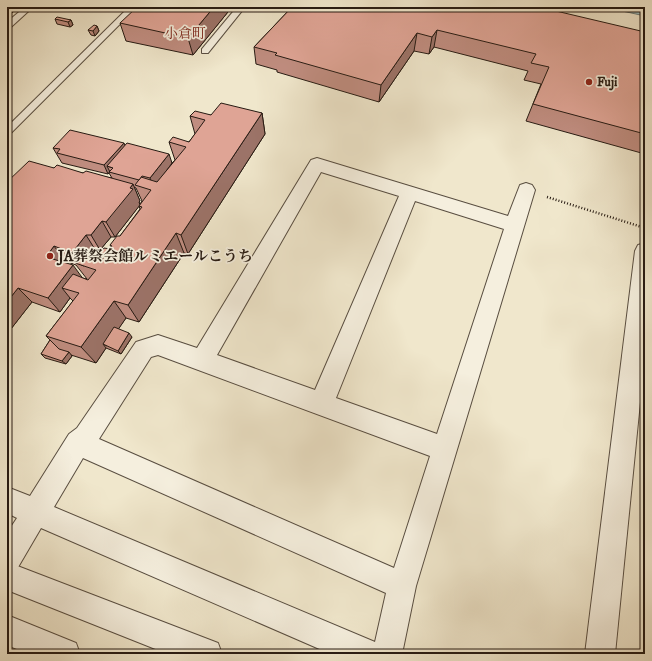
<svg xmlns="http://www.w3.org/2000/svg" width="652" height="661" viewBox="0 0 652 661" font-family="'IM FELL DW Pica','Noto Serif JP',serif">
<rect width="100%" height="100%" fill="#f0e7cc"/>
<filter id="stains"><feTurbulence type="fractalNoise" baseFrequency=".005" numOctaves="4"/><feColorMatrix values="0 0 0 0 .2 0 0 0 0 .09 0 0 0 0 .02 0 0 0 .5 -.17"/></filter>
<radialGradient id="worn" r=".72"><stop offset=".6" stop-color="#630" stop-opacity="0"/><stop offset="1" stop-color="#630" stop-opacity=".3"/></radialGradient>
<path fill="#9dbebf" stroke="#6e7d7a" d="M604,7H645V16Z"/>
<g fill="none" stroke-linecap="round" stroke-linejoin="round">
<defs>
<g id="service">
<path d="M25,7H33L10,28H7V22Z"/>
<path d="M129,7H137L10,134L7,135V127Z"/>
<path d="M237,7H245L208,53H202V49Z"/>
</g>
<g id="minor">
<path d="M317,158L508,216L520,185L526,183L532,185L535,190L416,586L402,654H331L41,528L17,569L7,573V533L17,518L7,513V487L30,496L69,434L77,428L136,342L158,335L197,348L311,160ZM321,172L399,196L315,390L217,355ZM415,201L504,229L437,434L336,398ZM158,355L430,456L394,568L99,439L151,357ZM83,458L386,593L375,642L54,507Z"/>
<path d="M645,243V352L615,654H585L635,251L638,245Z"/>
</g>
<g id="tertiary">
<path d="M7,562L218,643L222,654H168L7,590Z"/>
<path d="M7,615L76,643L80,654H29L7,645Z"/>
</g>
</defs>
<use href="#service" stroke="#594e41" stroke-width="2"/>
<use href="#minor" stroke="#594e41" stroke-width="2"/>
<use href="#tertiary" stroke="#594e41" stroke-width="2"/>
<path stroke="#271b13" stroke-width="2.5" stroke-dasharray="1 2" stroke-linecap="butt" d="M547,197L645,228"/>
<use href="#service" fill="#f5efde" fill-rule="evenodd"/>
<use href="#minor" fill="#f5efde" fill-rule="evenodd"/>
<use href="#tertiary" fill="#f5efde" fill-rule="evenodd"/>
</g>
<g fill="#c08d80" stroke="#271b13" fill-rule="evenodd">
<path d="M232,7L193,55L126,41L120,23Z"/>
<path d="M292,7L645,32V154L526,121L541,84L524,80L528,71L434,47L429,54L414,51L379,102L277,72V70L256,64L254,47Z"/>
<path d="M55,19L71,20L73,25L70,27L57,24Z"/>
<path d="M97,26L99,31L95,36L91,35L88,30Z"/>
<path d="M262,113L265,134L188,254L184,253L139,322L126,318L118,329L132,337L121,354L106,348L96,363L71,355L72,356L66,364L45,358L41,354L50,340L46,336L73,301L70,298L60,312L32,302L7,334V182L54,168L112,178L109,173L108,174L62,163L53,148L125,145L172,163L175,160L169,142H189L195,134L190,116ZM134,187L136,188L142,201L140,204L139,202L140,201ZM139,206L140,209L120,236L110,245L111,247L110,249L97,258L99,260L91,257L96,251L100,250L111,237H115ZM65,261L76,265L87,279L82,278L64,262Z"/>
</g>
<g fill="#9c7368" stroke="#271b13">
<path d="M7,7H19L7,17Z"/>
<path d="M214,7H232L193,55L188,38Z"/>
<path d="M71,20L73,25L70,27L68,22Z"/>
<path d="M97,26L99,31L95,36L93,31Z"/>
<path d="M437,30L434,47L429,54L432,37Z"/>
<path d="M417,33L414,51L379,102L381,85Z"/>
<path d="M262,113L265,134L188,254L181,235Z"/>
<path d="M124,143L128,152L113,168L107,166L110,172H109V173L108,174L104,165Z"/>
<path d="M169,154L172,163L154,188L150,178Z"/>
<path d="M133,184L140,201L139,202L140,205L115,237L106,222Z"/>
<path d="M102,221L111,237L100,250L91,235Z"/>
<path d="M176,233L184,253L139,322L128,305Z"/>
<path d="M86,235L96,251L84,266L81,265L72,253Z"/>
<path d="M54,246L65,261L57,271L46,257Z"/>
<path d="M73,265L84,280L62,288L70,298L60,312L48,298Z"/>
<path d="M18,288L32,302L7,334V302Z"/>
<path d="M114,301L126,318L107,346L103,344L106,348L96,363L81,347Z"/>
<path d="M129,333L132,337L121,354L118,351Z"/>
<path d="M69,352L72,356L66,364L62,361Z"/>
</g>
<g fill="#dfa495" stroke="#271b13">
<path d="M137,7H214L188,38L120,23Z"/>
<path d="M292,7H539L645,32V134L533,104L549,67L531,63L536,54L437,30L432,37L417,33L381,85L275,55L277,53L254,47Z"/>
<path d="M57,17L71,20L68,22L55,19Z"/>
<path d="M94,25L97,26L93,31L88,30Z"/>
<path d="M221,103L262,113L181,235L176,233L128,305L114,301L81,347L46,336L79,293L62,288L73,274L88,280L96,270L75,263L82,255L101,261L112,246L110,245L117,236H120L142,207L139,206L151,190L135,185L141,177L157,182L186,147L169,142L173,137L189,142L205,120L190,116L195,111L211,115Z"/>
<path d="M70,130L124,143L104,165L57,153L60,149L53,148Z"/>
<path d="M127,143L169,154L150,178L142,176L139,180L109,172L113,168L107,166Z"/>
<path d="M29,161L54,168L57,165L83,173L86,171L133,184L130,188L133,189L106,222L102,221L91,235H86L72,253L54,246L46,257L73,265L48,298L18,288L7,302V182Z"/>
<path d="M104,248L110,249L102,259L97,258Z"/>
<path d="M114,327L129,333L118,351L103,344Z"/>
<path d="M50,340L59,349L69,352L62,361L41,354Z"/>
</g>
<g fill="#8f2418" stroke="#f5efde" stroke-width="1.5">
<circle cx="589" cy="82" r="4"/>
<circle cx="50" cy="256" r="4"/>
</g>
<g text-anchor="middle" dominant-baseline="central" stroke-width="3.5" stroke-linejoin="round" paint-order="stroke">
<g font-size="13" font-weight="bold" fill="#271b13" stroke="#f5efde" text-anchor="start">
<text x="597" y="82">Fuji</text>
</g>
<g font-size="14" fill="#7a1f14" stroke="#f5efde">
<text x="185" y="34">小倉町</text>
</g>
<g font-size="15" font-weight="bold" fill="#271b13" stroke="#f5efde" text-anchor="start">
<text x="58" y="256">JA葬祭会館ルミエールこうち</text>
</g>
</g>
<rect width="652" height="661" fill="none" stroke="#f0e7cc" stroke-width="24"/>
<rect x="8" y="8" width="636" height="645" fill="none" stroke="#271b13" stroke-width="2"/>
<rect x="12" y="12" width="628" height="637" fill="none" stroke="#271b13"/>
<rect width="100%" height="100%" filter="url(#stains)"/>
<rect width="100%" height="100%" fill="url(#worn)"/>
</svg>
